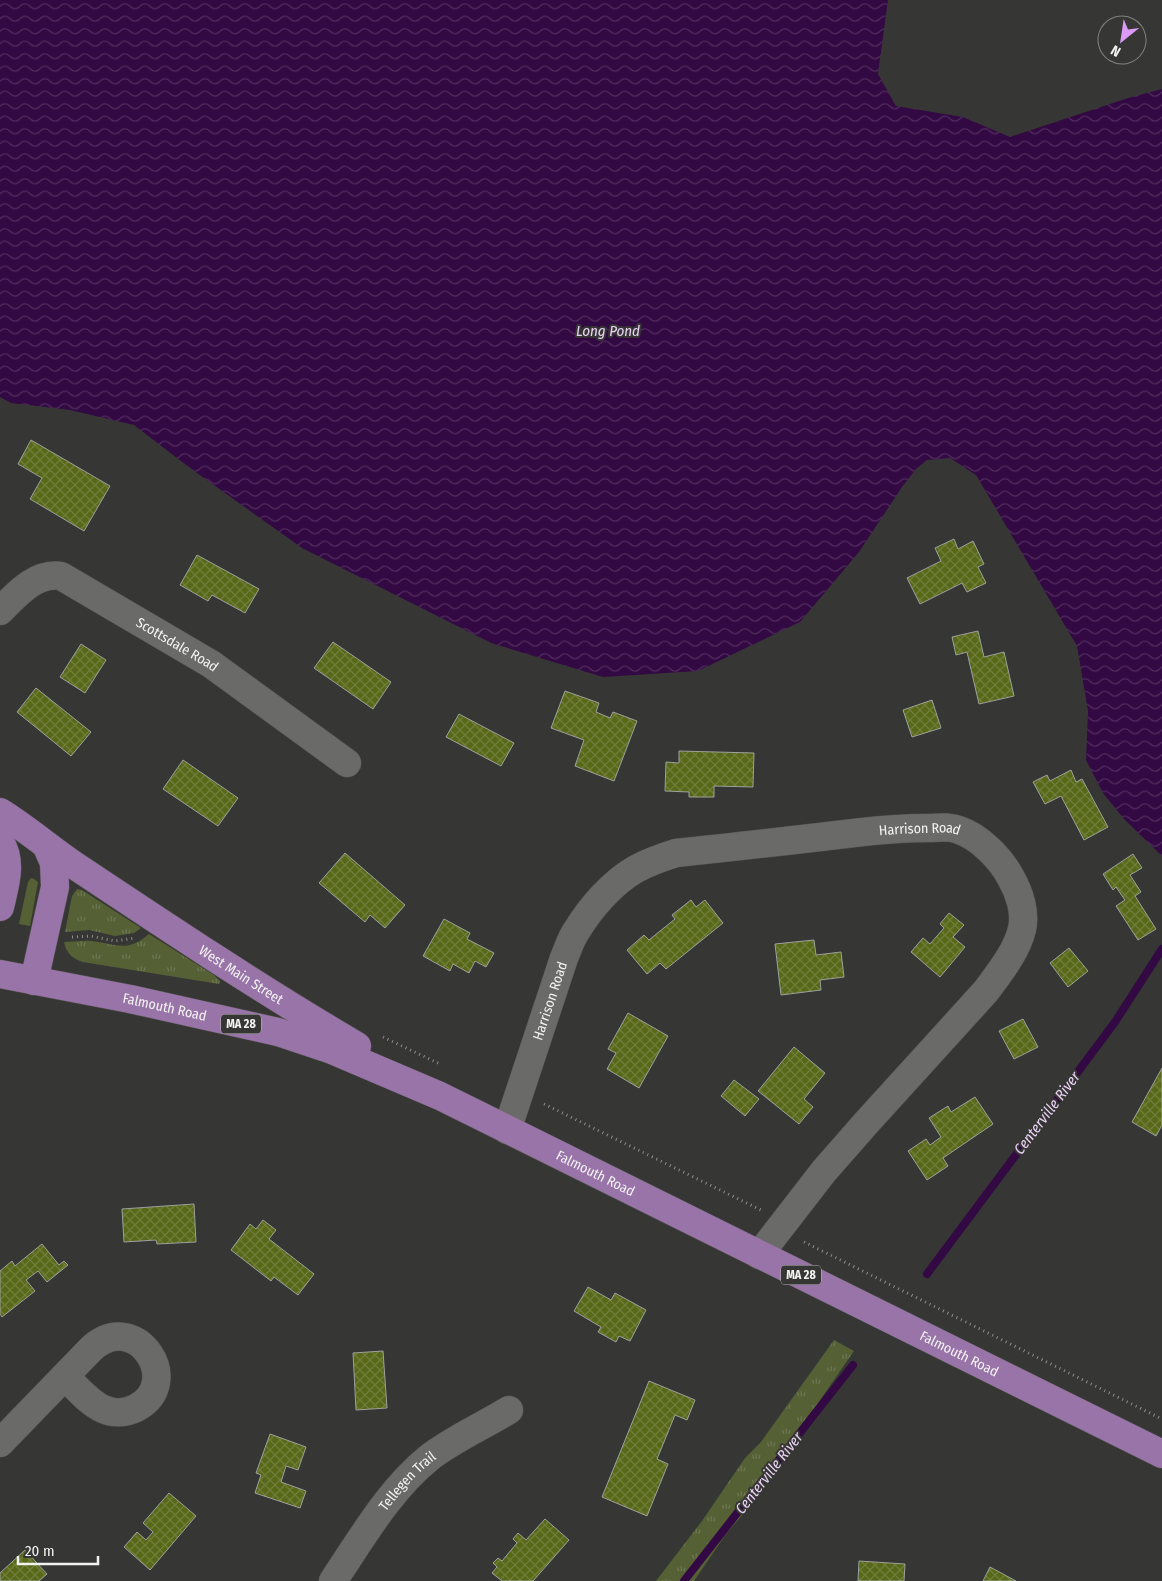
<svg xmlns="http://www.w3.org/2000/svg" width="1162" height="1581" viewBox="0 0 1162 1581" font-family="'Fira Sans Condensed',sans-serif">
<defs>
<pattern id="grass-tufts" width="24" height="20" patternUnits="userSpaceOnUse" patternTransform="scale(1.25)"><rect width="24" height="20" fill="#556035"/><path d="M3 7l-1-3M5 7V3M7 7l1-3M15 17l-1-3M17 17v-4M19 17l1-3" fill="none" stroke="#6e7753"/></pattern>
<pattern id="water-waves" width="16" height="10" patternUnits="userSpaceOnUse" patternTransform="scale(1.25)"><rect width="16" height="10" fill="#330943"/><path d="M0 5q4-4 8 0t8 0" fill="none" stroke="#512d5e"/></pattern>
<pattern id="building-cross-hatch" width="8" height="8" patternUnits="userSpaceOnUse" patternTransform="scale(1.25)"><rect width="8" height="8" fill="#576818"/><path d="M0 0l8 8M0 8l8-8" fill="none" stroke="#707e3a"/></pattern>
</defs>
<rect width="100%" height="100%" fill="#363734"/>
<g fill="url(#grass-tufts)">
<path d="M77,889L82,890L141,928L134,933L115,936L89,930L65,932L72,896Z"/>
<path d="M149,934L214,975L220,981L219,984L83,962C73,959 66,953 64,942C73,942 83,940 92,941C117,944 127,953 149,934Z"/>
<path d="M834,1340L854,1351L787,1448L780,1461L771,1469L758,1493L743,1514L726,1534L694,1581H656L702,1521L745,1458L761,1442Z"/>
</g>
<path fill="#556035" d="M31,878L34,879L38,882L30,926L19,924L28,882Z"/>
<path fill="url(#water-waves)" d="M0,0H888L878,74L896,106L963,117L1010,137L1128,98L1162,89V856L1124,819L1103,793L1086,760L1088,711L1077,646L976,475L950,458L927,460L916,469L902,487L859,552L800,622L698,671L603,677L491,643L302,548L190,468L134,425L70,410L11,403L0,397Z"/>
<g fill="none" stroke-linecap="round" stroke-linejoin="round">
<g stroke="#330943" stroke-width="8">
<path d="M927,1274L1115,1022L1162,949"/>
<path d="M684,1581L853,1365"/>
</g>
</g>
<g fill="url(#building-cross-hatch)" stroke="#9fa09c">
<path d="M31,440L110,486L84,531L30,499L42,478L18,464Z"/>
<path d="M954,539L958,549L973,541L984,564L978,567L986,583L967,592L962,583L920,604L907,578L941,561L935,548Z"/>
<path d="M197,555L259,589L245,613L212,595L208,601L180,585Z"/>
<path d="M978,631L984,657L1004,652L1014,696L979,704L967,652L956,655L952,637Z"/>
<path d="M333,642L391,682L373,709L314,668Z"/>
<path d="M81,644L106,660L85,693L60,677Z"/>
<path d="M36,688L91,732L71,756L17,712Z"/>
<path d="M565,691L599,703L596,712L610,718L613,712L637,721L614,781L575,766L584,740L551,728Z"/>
<path d="M932,700L941,728L912,737L903,710Z"/>
<path d="M459,714L514,743L501,766L446,737Z"/>
<path d="M679,751L754,753L753,787L714,786V797H689V792L665,791L666,762L679,763Z"/>
<path d="M183,760L238,798L218,826L163,789Z"/>
<path d="M1071,770L1076,782L1082,779L1108,827L1084,840L1061,796L1045,804L1033,782L1047,775L1050,781Z"/>
<path d="M345,853L405,905L385,928L370,915L365,922L319,883Z"/>
<path d="M1133,854L1142,868L1130,875L1141,892L1135,896L1156,929L1138,940L1116,906L1125,900L1116,887L1113,890L1103,874Z"/>
<path d="M691,900L696,907L705,900L723,923L666,969L660,963L647,974L627,950L644,935L649,940L675,919L672,915Z"/>
<path d="M949,913L964,925L953,937L965,947L940,977L911,952L923,938L930,944L944,928L940,924Z"/>
<path d="M444,919L470,933L467,939L494,953L486,967L475,961L469,973L453,964L450,971L423,956Z"/>
<path d="M814,940L816,955L841,952L844,977L820,980L821,990L781,995L775,944Z"/>
<path d="M1069,948L1088,971L1068,987L1050,963Z"/>
<path d="M628,1013L668,1036L639,1088L607,1069L616,1053L608,1049Z"/>
<path d="M1023,1019L1038,1047L1014,1059L999,1031Z"/>
<path d="M794,1047L825,1073L804,1099L813,1107L799,1124L758,1091Z"/>
<path d="M1162,1068V1125L1156,1136L1132,1122Z"/>
<path d="M734,1080L759,1099L745,1116L721,1096Z"/>
<path d="M975,1097L993,1124L943,1158L948,1166L927,1180L908,1151L926,1139L930,1145L941,1137L929,1118L948,1106L951,1112Z"/>
<path d="M194,1204L196,1242L157,1244L156,1240L124,1242L122,1209Z"/>
<path d="M263,1220L276,1230L269,1239L314,1274L298,1295L274,1277L271,1281L231,1250L250,1224L256,1229Z"/>
<path d="M42,1244L59,1265L64,1261L68,1265L47,1282L38,1271L26,1280L35,1291L2,1317L0,1314V1271L12,1261L15,1266Z"/>
<path d="M588,1287L611,1300L615,1293L646,1310L630,1341L619,1336L616,1342L598,1332L601,1327L574,1311Z"/>
<path d="M383,1351L387,1408L356,1410L353,1353Z"/>
<path d="M649,1381L695,1400L687,1420L675,1415L657,1459L668,1464L647,1516L602,1497Z"/>
<path d="M270,1434L306,1447L298,1470L286,1466L281,1482L306,1491L300,1508L255,1493L261,1475L256,1473Z"/>
<path d="M169,1493L196,1516L150,1570L124,1547L137,1532L146,1540L153,1532L143,1523Z"/>
<path d="M545,1519L569,1540L533,1581H502L492,1573L497,1567L493,1563L498,1558L502,1561L517,1543L513,1539L518,1533L526,1540Z"/>
<path d="M25,1550L47,1574L39,1581H0V1573Z"/>
<path d="M859,1561L905,1564L904,1581H858Z"/>
<path d="M990,1567L1016,1581H983Z"/>
</g>
<g fill="none" stroke-linecap="round" stroke-linejoin="round">
<defs>
<g id="minor">
<path id="s1" d="M0,611C17,594 36,572 61,576L211,664L347,763"/>
<path id="s2" d="M507,1130L564,958C568,949 571,938 577,930C591,907 613,882 636,869C649,862 663,857 676,853C735,847 795,840 854,833C879,830 904,828 929,828C939,828 950,826 959,830C980,837 1001,859 1011,878C1019,892 1026,912 1022,929C1017,951 1000,972 986,991L867,1122L824,1171L759,1255"/>
<path d="M0,1443L91,1349C136,1307 185,1383 136,1408C126,1413 114,1414 103,1409C88,1402 76,1387 65,1376"/>
<path id="s3" d="M333,1581C362,1538 389,1490 430,1457C455,1438 483,1426 509,1410"/>
</g>
<g id="major">
<path id="s4" d="M0,812C26,828 49,848 74,865C167,927 260,989 357,1046"/>
<path d="M0,842C13,862 5,885 0,907"/>
<path id="s5" d="M0,974L130,999L278,1032L332,1050L440,1096L1162,1454"/>
<path d="M34,981L55,887L54,863L47,847"/>
</g>
</defs>
<use href="#minor" stroke="#545552" stroke-width="29"/>
<use href="#major" stroke="#545552" stroke-width="29"/>
<g stroke="#8e8e8c" stroke-width="3" stroke-dasharray="1 4" stroke-linecap="butt">
<path d="M72,937L91,936L115,941L135,938"/>
<path d="M383,1037L440,1064"/>
<path d="M544,1104L761,1210"/>
<path d="M804,1242L1162,1419"/>
</g>
<use href="#minor" stroke="#6a6b68" stroke-width="28"/>
<use href="#major" stroke="#9974a8" stroke-width="28"/>
</g>
<g text-anchor="middle" dominant-baseline="central" stroke-width="4" stroke-linejoin="round" paint-order="stroke">
<g fill="#363734" stroke="#babab8" stroke-width="1">
<rect x="221" y="1014.5" width="40" height="19" rx="4"/>
<rect x="781" y="1265.5" width="40" height="19" rx="4"/>
</g>
<g font-size="12" font-weight="bold" fill="#f2f2f0">
<text x="241" y="1024">MA 28</text>
<text x="801" y="1275">MA 28</text>
</g>
<g font-size="14" fill="#f2f2f0" stroke="#363734">
<text stroke="none"><textPath href="#s1" startOffset="208">Scottsdale Road</textPath></text>
<text stroke="none"><textPath href="#s2" startOffset="586">Harrison Road</textPath></text>
<text stroke="none"><textPath href="#s4" startOffset="291">West Main Street</textPath></text>
<text stroke="none"><textPath href="#s2" startOffset="136">Harrison Road</textPath></text>
<text stroke="none"><textPath href="#s5" startOffset="168">Falmouth Road</textPath></text>
<text stroke="none"><textPath href="#s5" startOffset="632">Falmouth Road</textPath></text>
<text stroke="none"><textPath href="#s5" startOffset="1038">Falmouth Road</textPath></text>
<text stroke="none"><textPath href="#s3" startOffset="125">Tellegen Trail</textPath></text>
</g>
<g font-size="15" font-style="italic" fill="#ead2f5" stroke="#363734">
<text x="608" y="331">Long Pond</text>
<text transform="translate(1047 1113) rotate(-53)">Centerville River</text>
<text transform="translate(769 1473) rotate(-52)">Centerville River</text>
</g>
</g>
<g transform="translate(1122 40) rotate(210)"><circle r="24" fill="#363734" stroke="#81827f"/>
<path d="M0-4L9 19L0 12L-9 19Z" fill="#da9af6"/>
<text y="-8" font-size="14" font-weight="bold" text-anchor="middle" fill="#f2f2f0">N</text>
</g>
<path d="M18 1556v8h80v-8" fill="none" stroke="#f2f2f0" stroke-width="2.5"/>
<text x="25" y="1556" font-size="15" fill="#f2f2f0" stroke="#363734" stroke-width="4" paint-order="stroke">20 m</text>
</svg>
